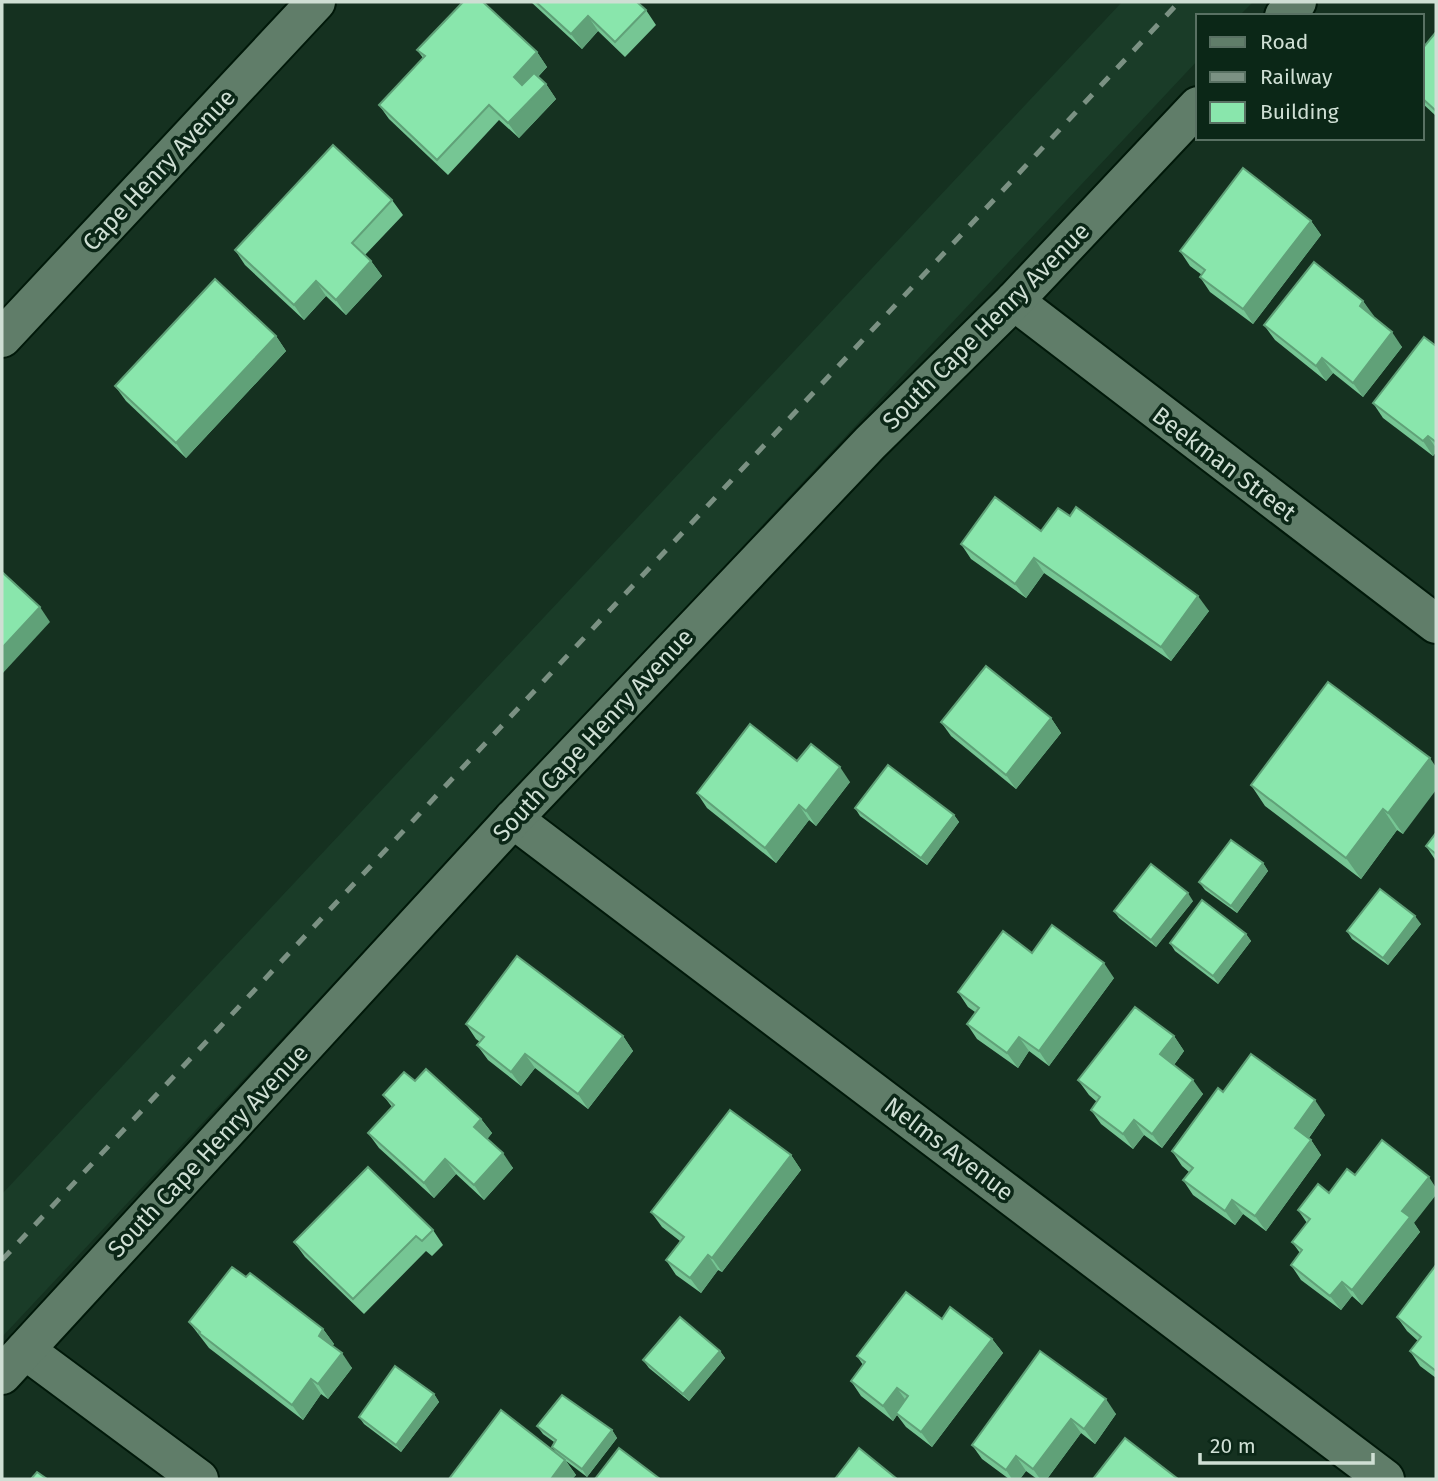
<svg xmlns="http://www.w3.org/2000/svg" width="1438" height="1481" viewBox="0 0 1438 1481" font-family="'Fira Sans',sans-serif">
<rect width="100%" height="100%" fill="#153120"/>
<path fill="#1a3c28" d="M1122,2H1253L1239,16H1198V60L2,1337V1194Z"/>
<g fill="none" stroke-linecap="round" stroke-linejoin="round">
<defs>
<g id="minor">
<path d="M1284,16L1297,2"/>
<path d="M1014,301L1436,624"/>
<path d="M2,338L316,2"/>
<path d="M513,819L1385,1479"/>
<path d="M25,1350L199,1479"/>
<path d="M2,1375L513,819L870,443L1014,301L1198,106"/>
</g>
</defs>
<use href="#minor" stroke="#001809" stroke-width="42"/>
<use href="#minor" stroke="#607d69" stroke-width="38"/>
<path stroke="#7b9183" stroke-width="5" stroke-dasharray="12 12" stroke-linecap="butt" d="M2,1260L1179,2"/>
</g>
<g fill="#76c694">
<path d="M531,2H637L646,10L656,25L625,57L598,31L582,49Z"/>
<path d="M1436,32V116L1422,103V49Z"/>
<path d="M417,50L537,52L547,67L538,77L546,84L556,99L519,138L499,120L448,175L389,119L379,105L423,58Z"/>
<path d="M392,200L403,215L365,255L371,261L382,276L346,315L326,296L304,320L245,265L235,250Z"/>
<path d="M1311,221L1321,235L1253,324L1210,292L1200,277L1202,275L1190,266L1180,251Z"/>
<path d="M1363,301L1373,317L1402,347L1363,397L1333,373L1326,381L1275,340L1264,325Z"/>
<path d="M276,336L286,351L186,458L126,401L115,386Z"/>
<path d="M1436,346V452L1433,456L1383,418L1373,403Z"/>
<path d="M1070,516L1209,611L1171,661L1044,573L1026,598L971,559L961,544L1041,531Z"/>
<path d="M1051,718L1061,733L1016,789L951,736L941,722Z"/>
<path d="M1430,758L1403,834L1397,830L1361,879L1265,806L1251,785Z"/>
<path d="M797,761L850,782L816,826L809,820L776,863L707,808L697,793Z"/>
<path d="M855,808L954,815L959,822L927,865L860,816Z"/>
<path d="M1436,833V861L1426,846Z"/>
<path d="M1263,863L1268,871L1237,913L1205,890L1199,882Z"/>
<path d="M1193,901L1156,947L1119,918L1114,911Z"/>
<path d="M1421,924L1388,965L1352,939L1347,931Z"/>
<path d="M1246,934L1251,941L1218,984L1175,951L1170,943Z"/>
<path d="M1032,953L1114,978L1049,1066L1029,1051L1018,1068L977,1039L967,1024L975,1012L968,1007L958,992Z"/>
<path d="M466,1024L623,1036L633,1051L588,1109L535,1068L521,1086L488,1060L477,1045L480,1042L476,1039Z"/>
<path d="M1174,1036L1184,1051L1174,1065L1203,1094L1162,1148L1144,1135L1133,1149L1101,1124L1091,1110L1097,1102L1089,1095L1078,1080Z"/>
<path d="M415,1081L481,1119L492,1133L487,1139L513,1168L484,1200L456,1174L434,1198L379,1148L368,1133L392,1107L383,1095Z"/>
<path d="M1223,1092L1325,1115L1309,1138L1311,1140L1321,1155L1266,1231L1243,1214L1235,1225L1193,1195L1183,1180L1189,1172L1182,1166L1172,1151Z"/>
<path d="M791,1155L801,1170L722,1272L718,1270L701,1293L676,1275L666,1260L680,1241L662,1227L651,1212Z"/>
<path d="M1298,1210L1414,1223L1420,1232L1362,1305L1352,1296L1341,1310L1301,1280L1291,1265L1300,1253L1292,1242L1307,1223Z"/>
<path d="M433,1230L443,1245L432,1256L426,1251L364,1314L305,1257L294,1242Z"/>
<path d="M1436,1265V1378L1420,1366L1410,1351L1418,1341L1407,1331L1397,1317Z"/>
<path d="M246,1277L323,1329L334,1344L332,1346L352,1368L328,1399L321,1394L303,1420L209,1348L189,1322Z"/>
<path d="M942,1319L992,1339L1003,1353L932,1447L906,1427L897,1415L893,1421L861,1396L851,1381L863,1365L857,1356Z"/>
<path d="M720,1351L725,1358L689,1401L649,1368L643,1360Z"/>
<path d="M1040,1351L1116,1414L1095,1444L1081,1433L1047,1479H1037L1026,1471L1020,1479H1009L982,1459L972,1445Z"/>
<path d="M434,1394L439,1402L401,1452L364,1424L359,1417Z"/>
<path d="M537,1426L612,1430L617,1438L587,1477L566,1461L576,1475L572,1479H449L556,1453L552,1447L554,1442L543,1434Z"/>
</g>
<g fill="#60a178">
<path d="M588,16L598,31L582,49L571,34Z"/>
<path d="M537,52L547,67L524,91L514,77Z"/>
<path d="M546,84L556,99L519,138L508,123Z"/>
<path d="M1311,221L1321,235L1253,324L1243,309Z"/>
<path d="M371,261L382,276L346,315L336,300Z"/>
<path d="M316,281L326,296L304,320L294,305Z"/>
<path d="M1363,301L1374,316L1370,320L1360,306Z"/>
<path d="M1392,332L1402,347L1363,397L1353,383Z"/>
<path d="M276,336L286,351L186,458L176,443Z"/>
<path d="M1322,358L1333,373L1326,381L1316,366Z"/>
<path d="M1428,436L1436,448V452L1433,456L1423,441Z"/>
<path d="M1034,558L1044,573L1026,598L1015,584Z"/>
<path d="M1198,596L1209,611L1171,661L1161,647Z"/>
<path d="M40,607L50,622L2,674V648Z"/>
<path d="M1051,718L1061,733L1016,789L1006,775Z"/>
<path d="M1430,758L1436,767V790L1403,834L1388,813Z"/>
<path d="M840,767L850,782L816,826L806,811Z"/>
<path d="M799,805L809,820L776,863L765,848Z"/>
<path d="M1383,809L1397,830L1361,879L1346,858Z"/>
<path d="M954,815L959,822L927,865L921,858Z"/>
<path d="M1263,863L1268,871L1237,913L1231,906Z"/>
<path d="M1188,893L1193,901L1156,947L1151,940Z"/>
<path d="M1415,916L1421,924L1388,965L1383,958Z"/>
<path d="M1246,934L1251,941L1218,984L1213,976Z"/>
<path d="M1104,963L1114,978L1049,1066L1039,1051Z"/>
<path d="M623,1036L633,1051L588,1109L578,1094Z"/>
<path d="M1174,1036L1184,1051L1171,1069L1160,1054Z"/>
<path d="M1019,1037L1029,1051L1018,1068L1007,1053Z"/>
<path d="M525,1054L535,1068L521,1086L511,1072Z"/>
<path d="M1193,1080L1203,1094L1162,1148L1152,1134Z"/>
<path d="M1315,1100L1325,1115L1305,1143L1295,1128Z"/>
<path d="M481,1119L492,1133L485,1142L474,1127Z"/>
<path d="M1134,1120L1144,1135L1133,1149L1123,1134Z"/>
<path d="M1311,1140L1321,1155L1266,1231L1255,1216Z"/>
<path d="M503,1153L513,1168L484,1200L474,1185Z"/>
<path d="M791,1155L801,1170L722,1272L712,1258Z"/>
<path d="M445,1159L456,1174L434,1198L424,1183Z"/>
<path d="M1429,1177L1436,1188V1195L1414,1223L1420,1232L1362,1305L1352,1290L1402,1211Z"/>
<path d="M1232,1200L1243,1214L1235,1225L1225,1211Z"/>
<path d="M708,1255L718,1270L701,1293L690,1278Z"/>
<path d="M1342,1282L1352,1296L1341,1310L1330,1296Z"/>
<path d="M323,1329L334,1344L329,1350L319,1336Z"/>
<path d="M992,1339L1003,1353L932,1447L921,1432Z"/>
<path d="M720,1351L725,1358L689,1401L683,1394Z"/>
<path d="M342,1353L352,1368L328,1399L318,1384Z"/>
<path d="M311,1379L321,1394L303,1420L292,1405Z"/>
<path d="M897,1388L907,1402L896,1413L897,1415L893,1421L883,1406Z"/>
<path d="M434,1394L439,1402L401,1452L396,1445Z"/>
<path d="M1106,1399L1116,1414L1095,1444L1084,1429Z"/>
<path d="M1071,1419L1081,1433L1047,1479H1040L1033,1469Z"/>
<path d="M612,1430L617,1438L587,1477L582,1469Z"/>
<path d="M1016,1456L1026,1471L1020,1479H1012L1006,1470Z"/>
<path d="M565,1460L576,1475L572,1479H551Z"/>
</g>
<g fill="#89e6ac" stroke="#60a178" stroke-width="2">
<path d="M463,2H483L537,52L514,77L522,85L534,73L546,84L508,123L489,105L437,160L379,105L425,56L417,50Z"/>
<path d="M536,2H637L646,10L615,42L588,16L571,34Z"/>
<path d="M1436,32V111L1422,98V49Z"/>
<path d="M333,145L392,200L352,243L371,261L336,300L316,281L294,305L235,250Z"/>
<path d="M1243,168L1311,221L1243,309L1200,277L1205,270L1180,251Z"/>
<path d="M1314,262L1363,301L1360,306L1392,332L1353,383L1322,358L1316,366L1264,325Z"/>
<path d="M215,279L276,336L176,443L115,386Z"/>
<path d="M1424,337L1436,346V442L1428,436L1423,441L1373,403Z"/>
<path d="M995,497L1041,531L1058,508L1070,516L1076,507L1198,596L1161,647L1034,558L1015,584L961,544Z"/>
<path d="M2,572L40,607L2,648Z"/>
<path d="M986,666L1051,718L1006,775L941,722Z"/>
<path d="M1328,682L1430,758L1388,813L1383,809L1346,858L1251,785Z"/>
<path d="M750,724L797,761L811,744L840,767L806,811L799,805L765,848L697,793Z"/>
<path d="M888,765L954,815L921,858L855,808Z"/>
<path d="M1436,833V854L1426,846Z"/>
<path d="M1231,840L1263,863L1231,906L1199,882Z"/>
<path d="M1151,864L1188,893L1151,940L1114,911Z"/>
<path d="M1380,889L1415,916L1383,958L1347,931Z"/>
<path d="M1202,900L1246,934L1213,976L1170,943Z"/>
<path d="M1052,925L1104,963L1039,1051L1019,1037L1007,1053L967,1024L979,1008L958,992L1003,931L1032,953Z"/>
<path d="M517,956L623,1036L578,1094L525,1054L511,1072L477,1045L484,1037L466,1024Z"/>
<path d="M1135,1007L1174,1036L1160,1054L1193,1080L1152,1134L1134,1120L1123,1134L1091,1110L1100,1097L1078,1080Z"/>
<path d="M1251,1054L1315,1100L1295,1128L1311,1140L1255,1216L1232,1200L1225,1211L1183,1180L1193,1168L1172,1151L1218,1088L1223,1092Z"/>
<path d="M426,1069L481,1119L474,1127L503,1153L474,1185L445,1159L424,1183L368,1133L394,1105L383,1095L404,1072L415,1081Z"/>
<path d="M730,1110L791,1155L712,1258L708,1255L690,1278L666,1260L684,1237L651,1212Z"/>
<path d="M1382,1140L1429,1177L1402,1211L1410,1217L1352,1290L1342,1282L1330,1296L1291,1265L1302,1250L1292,1242L1310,1219L1298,1210L1318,1184L1329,1193L1347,1169L1355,1175Z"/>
<path d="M368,1167L433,1230L422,1241L416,1236L353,1299L294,1242Z"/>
<path d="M1436,1265V1371L1410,1351L1421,1337L1397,1317Z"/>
<path d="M232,1267L246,1277L250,1273L323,1329L319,1336L342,1353L318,1384L311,1379L292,1405L199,1333L200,1332L189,1322Z"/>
<path d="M906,1292L942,1319L950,1307L992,1339L921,1432L896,1413L908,1396L897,1388L883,1406L851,1381L865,1362L857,1356Z"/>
<path d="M680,1317L720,1351L683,1394L643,1360Z"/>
<path d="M1040,1351L1106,1399L1084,1429L1071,1419L1033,1469L1016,1456L1006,1470L972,1445Z"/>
<path d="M395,1366L434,1394L396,1445L359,1417Z"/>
<path d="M562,1395L612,1430L582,1469L552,1447L556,1440L537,1426Z"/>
<path d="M501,1410L565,1460L551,1479H449Z"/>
<path d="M1125,1438L1178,1479H1093Z"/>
<path d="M619,1448L660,1479H595Z"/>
<path d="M859,1448L897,1479H835Z"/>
<path d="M37,1472L47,1479H31Z"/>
</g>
<g text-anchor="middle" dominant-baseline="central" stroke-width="7" stroke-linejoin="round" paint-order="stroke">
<g font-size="24" fill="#cfdfd4" stroke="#0b2717">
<text transform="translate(159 170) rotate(-47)">Cape Henry Avenue</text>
<text transform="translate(986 326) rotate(-45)">South Cape Henry Avenue</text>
<text transform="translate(1224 464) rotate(37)">Beekman Street</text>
<text transform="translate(593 735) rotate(-47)">South Cape Henry Avenue</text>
<text transform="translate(949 1149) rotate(37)">Nelms Avenue</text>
<text transform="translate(208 1151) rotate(-47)">South Cape Henry Avenue</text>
</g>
</g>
<rect width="1438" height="1481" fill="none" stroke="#cfdfd4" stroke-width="7"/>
<rect x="1196" y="14" width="228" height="126" fill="#0b2717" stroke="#597163" stroke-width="2"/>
<rect x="1210" y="37" width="35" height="10" fill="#607d69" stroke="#597163" stroke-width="2"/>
<text x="1260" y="49" font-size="21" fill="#cfdfd4">Road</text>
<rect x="1210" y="72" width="35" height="10" fill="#7b9183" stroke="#597163" stroke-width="2"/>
<text x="1260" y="84" font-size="21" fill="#cfdfd4">Railway</text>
<rect x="1210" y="102" width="35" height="21" fill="#89e6ac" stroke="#597163" stroke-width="2"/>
<text x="1260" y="119" font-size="21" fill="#cfdfd4">Building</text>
<path d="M1200 1453v10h173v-10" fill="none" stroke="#cfdfd4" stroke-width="3.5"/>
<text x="1210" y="1453" font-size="21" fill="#cfdfd4" stroke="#0b2717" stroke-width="5" paint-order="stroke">20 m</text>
</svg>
